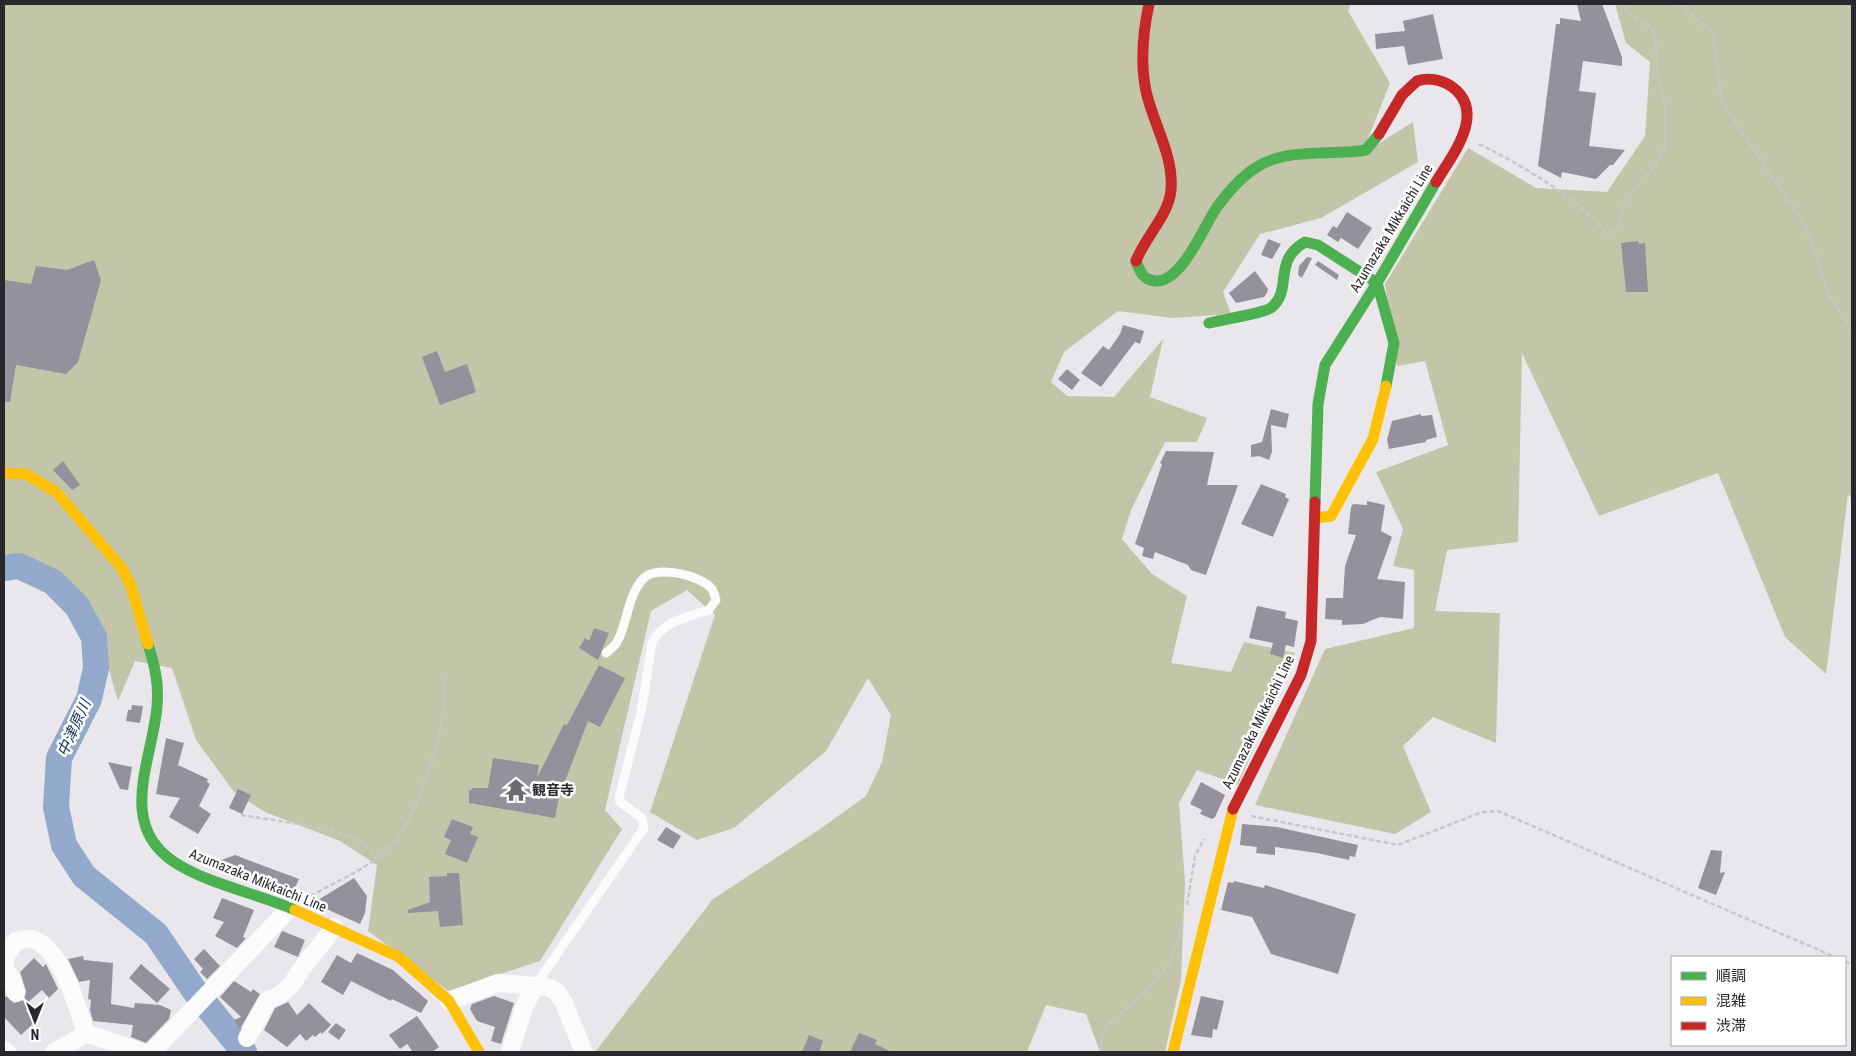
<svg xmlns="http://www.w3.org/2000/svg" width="1856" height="1056" viewBox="0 0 1856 1056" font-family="'Roboto Condensed','Noto Sans JP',sans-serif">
<rect width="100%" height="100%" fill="#eae7ec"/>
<g fill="#c2c5a8">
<path d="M4,4H1351L1348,11L1390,83L1362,154L1413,122L1418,162L1321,218L1260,234L1223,292L1231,314L1173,318L1118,311L1064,352L1051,382L1067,396L1114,397L1163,339L1150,397L1207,418L1197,442H1165L1131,510L1122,539L1152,574L1187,596L1171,663L1231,672L1244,642L1295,653L1238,785L1197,770L1179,803L1185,882L1181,980L1165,1052H1100L1086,1014L1046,1005L1027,1052H595L713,899L820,829L866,796L882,762L891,715L868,678L826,751L734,828L697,840L650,812L715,615L687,590L651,611L605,810L622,829L540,961L448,991L368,931L377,865L340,841L265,812L234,792L196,740L172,668L135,661L118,701L91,607L47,570L11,558L4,560Z"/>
<path d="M1615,4H1852V499L1848,494L1826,674L1785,637L1718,473L1599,516L1522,353L1518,542L1447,550L1435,611L1500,613L1496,743L1433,717L1403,746L1431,812L1395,834L1255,805L1325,649L1414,628V570L1393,566L1403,529L1376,472L1448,445L1425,361L1397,366L1385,284L1468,148L1536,188L1607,192L1645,136L1650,62L1626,43Z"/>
</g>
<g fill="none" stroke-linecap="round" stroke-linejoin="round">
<path stroke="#92a9cb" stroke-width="26" d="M4,568L19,566L53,582L77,606L94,637L96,668L89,699L59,758L56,807L64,845L84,876L156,934L194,990L244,1052"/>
</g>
<g fill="#94919c">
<path d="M1577,4H1602L1622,57V66L1583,61L1579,91L1596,93L1589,146L1625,150L1613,165H1610L1596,179L1562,172L1561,178L1538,166L1556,24H1560V18L1581,21Z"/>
<path d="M1433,14L1443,59L1408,65L1404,46L1376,49L1375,34L1405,31L1403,21Z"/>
<path d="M1347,212L1372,228L1358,249L1341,238L1338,242L1327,235L1333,226L1337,228Z"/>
<path d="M1268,239L1281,244L1272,259L1261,255Z"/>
<path d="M1638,241L1639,244L1645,243L1648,292H1626L1621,243Z"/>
<path d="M1307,257L1312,258L1302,278L1298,275L1299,266Z"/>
<path d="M94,260L101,280L78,362L66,374L16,365L10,402L4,401V280L31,284L36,266L67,270Z"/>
<path d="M1318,261L1339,275L1337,280L1315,265Z"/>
<path d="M1255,271L1268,289L1267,293L1264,297L1236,303L1229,293Z"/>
<path d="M1123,325L1144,331L1140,344L1135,342L1101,387L1081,373L1103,346L1109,350L1120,334Z"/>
<path d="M437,351L445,372L467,364L476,392L440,405L422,357Z"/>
<path d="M1067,369L1080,380L1072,390L1058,379Z"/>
<path d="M1271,409L1289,414L1286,428L1271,425L1272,452L1269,460L1259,456L1251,457V445L1262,442Z"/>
<path d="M1421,414V416L1432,415L1437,437L1426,440V442L1389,449L1387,440L1392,421Z"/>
<path d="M1166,451L1214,452L1207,485H1238L1206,575L1191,570L1188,565L1155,552L1153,559L1142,556L1144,548L1135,544L1162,464L1160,463Z"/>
<path d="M63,461L80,485L72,490L53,470Z"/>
<path d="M1261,484L1286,494L1285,497L1289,499L1273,537L1241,524Z"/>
<path d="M1367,501L1385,505L1381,531L1392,537L1377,579L1405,582L1403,619L1380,617L1363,624L1342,625V620L1325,619L1326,598H1343L1345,566L1356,535L1348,534L1351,507L1353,504L1367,505Z"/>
<path d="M1257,606L1286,612L1285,618L1298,621L1294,647L1286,645L1283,658L1270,654L1273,643L1249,638Z"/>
<path d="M594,628L609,633L598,660L579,648L585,638L589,641Z"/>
<path d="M599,665L625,678L600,727L588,721L559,797L555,818L469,803V790H472V788H488L493,758L539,765L537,778L564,724L567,725Z"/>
<path d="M132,705L143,706L140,723L126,721L128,710H131Z"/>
<path d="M166,738L184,743L178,765L208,779L207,782L210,784L199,806L211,814L198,834L169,817L180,798L156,794Z"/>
<path d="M108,762L132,767L128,790L120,789Z"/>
<path d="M1201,782L1225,795L1215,817L1212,819L1200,814L1202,810L1190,804Z"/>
<path d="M238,789L251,795L242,814L229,808Z"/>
<path d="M452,819L473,827L470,834L478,837L467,863L445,854L451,840L444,837Z"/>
<path d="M1242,824L1277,827L1358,845L1355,857L1350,856L1349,860L1317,853L1275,847V855L1256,853L1257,847L1240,845Z"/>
<path d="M666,827L681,836L673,849L657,840Z"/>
<path d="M1711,850L1722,851L1720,873L1725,872L1716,895L1698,888Z"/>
<path d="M235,855L299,879L292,894L210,864Z"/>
<path d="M447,873H459L463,925L440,927L438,911L408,913V910L430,902L429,877L447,876Z"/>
<path d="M354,878L367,896L365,913L360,924L324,908L318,900Z"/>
<path d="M1234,881L1264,888L1265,885L1356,914L1338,974L1271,954L1252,917L1221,910L1228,882L1233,883Z"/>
<path d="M222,898L254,910L243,937L246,938L237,948L215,936L224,922L213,918Z"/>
<path d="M282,931L305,940L298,957L274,947Z"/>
<path d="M204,949L220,966L207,979L200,972L203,969L194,959Z"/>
<path d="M357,953L393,970L428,1001L421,1013L392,999L391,1001L351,981L343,995L321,982L337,955L351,963Z"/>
<path d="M83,956L84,960L113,963L111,1004L134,1008L135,1003L160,1005L171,1010L169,1019L146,1043L131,1037L133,1025L93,1021L90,1010L91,1000L88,999L90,980L79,982L68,959Z"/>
<path d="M34,958L43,967L46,964L58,989L49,998L42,990L26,1004L29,1008L26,1011L36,1021L21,1035L4,1017V998L6,996L14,1003L24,1000L26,991L20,972Z"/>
<path d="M141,964L170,989L157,1003L129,978Z"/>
<path d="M234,981L251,992L253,989L260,994L240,1029L234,1020L241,1017L220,997Z"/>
<path d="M494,996L514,1003L501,1044L491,1041L495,1027L477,1021L470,1009L472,1004Z"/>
<path d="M1201,996L1224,1001L1217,1030L1213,1029L1212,1038L1191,1035Z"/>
<path d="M288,1002L297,1015L309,1003L331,1025L322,1034L321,1032L315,1037L313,1035L306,1041L300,1034L287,1047L264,1030L275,1008Z"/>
<path d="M417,1016L439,1047L432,1052H413L407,1044L400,1049L389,1035Z"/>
<path d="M336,1023L346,1030L339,1040L328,1032Z"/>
<path d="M859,1033L877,1040L875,1044L892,1052H850Z"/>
<path d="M809,1035L823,1041L819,1052H802Z"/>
</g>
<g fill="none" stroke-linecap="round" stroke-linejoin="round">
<g stroke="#c8c7c9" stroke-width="2.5" stroke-dasharray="5 2.5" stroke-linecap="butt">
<path d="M1679,4L1713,32L1722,103L1806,226L1829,295L1852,330"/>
<path d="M1479,144C1514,161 1587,202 1607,236L1618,227L1625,200L1653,168L1665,149V106L1657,69L1656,45L1652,28L1625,10V4"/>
<path d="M241,815C269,820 346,828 366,845C370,848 373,855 375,859"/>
<path d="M1251,816L1398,845L1482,812L1498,811L1835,957"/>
<path d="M311,896C336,881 368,869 389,848C414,824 436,754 442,719C445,705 445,691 445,677"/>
<path d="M1187,905L1195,856L1204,839"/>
<path d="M1845,961L1852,965"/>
<path d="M1101,1052V1037L1107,1026L1141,996L1170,963L1183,925"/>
</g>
<path stroke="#fcfbfc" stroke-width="9" d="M535,986L644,828L642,818L620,802L619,798L641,712L652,643C663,621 687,617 709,610L716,600C715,597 714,592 712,589C701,575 657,565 644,578C627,595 628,623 617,642C615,646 609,650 606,653"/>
<g stroke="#fcfbfc" stroke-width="18">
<path d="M16,993L12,979L5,971V957L16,941C21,940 27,938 31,939C61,946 78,1008 86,1034"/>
<path d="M449,1001L498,983L547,987L556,991L563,1001L584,1052"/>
<path d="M247,1038L268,1000C292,992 293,979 307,962C316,950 326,939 334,927"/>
<path d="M4,1050L7,1052"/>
<path d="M54,1052L86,1034C106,1038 123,1047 142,1052"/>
<path d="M152,1052L290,908"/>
<path d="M510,1052L525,1005L535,986"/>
</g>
<g stroke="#4caf50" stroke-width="11">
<path d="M1136,261C1140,272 1143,280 1156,281C1182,282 1204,226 1217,207C1228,192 1242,176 1257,167C1288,147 1332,156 1366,150L1379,134"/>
<path d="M1209,323C1221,320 1266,313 1272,307C1293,289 1272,261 1305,242L1318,245L1377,283L1394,343L1386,386"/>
<path d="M1315,502L1318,404L1325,365L1377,283L1436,182"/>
<path d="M148,644C155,667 159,683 157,707C152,761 117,824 174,862C210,885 256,893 295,910"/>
</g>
<g stroke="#ffc107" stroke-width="11">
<path d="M4,473L26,474L56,492L122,568L131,586L148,644"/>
<path d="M1316,518L1331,516L1373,439L1386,386"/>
<path d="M295,910L399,957L449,1001L479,1052"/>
<path d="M1173,1052L1233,809"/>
</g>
<g stroke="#c62828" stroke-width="11">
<path d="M1379,134L1402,95L1417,81C1428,77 1441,80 1451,86C1488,112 1452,155 1436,182"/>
<path d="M1136,261C1145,237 1169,215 1171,190C1174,155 1153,124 1146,91C1140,62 1143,32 1149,4"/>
<path d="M1233,809L1301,675L1311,641L1315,502"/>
</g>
</g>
<defs>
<symbol id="temple-bare" viewBox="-9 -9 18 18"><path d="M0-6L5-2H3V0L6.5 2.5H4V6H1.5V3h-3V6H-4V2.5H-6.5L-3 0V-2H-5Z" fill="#6d6a6f" stroke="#fff" stroke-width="2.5" paint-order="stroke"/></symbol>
</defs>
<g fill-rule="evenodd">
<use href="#temple-bare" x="500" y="774" width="32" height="32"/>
</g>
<g text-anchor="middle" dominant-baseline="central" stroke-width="5" stroke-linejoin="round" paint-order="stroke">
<g font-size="14" fill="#29272b" stroke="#fff">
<text transform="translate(1391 228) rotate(-59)">Azumazaka Mikkaichi Line</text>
<text transform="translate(1258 722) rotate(-64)">Azumazaka Mikkaichi Line</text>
<text transform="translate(258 880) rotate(22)">Azumazaka Mikkaichi Line</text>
</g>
<g font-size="14" font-weight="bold" fill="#29272b" stroke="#fff" text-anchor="start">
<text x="532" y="790">観音寺</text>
</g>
<g font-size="15" font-style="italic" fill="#0a2f5a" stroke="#fff">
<text transform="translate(74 728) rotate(-66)">中津原川</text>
</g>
</g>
<rect width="1856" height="1056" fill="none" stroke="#29272b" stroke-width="10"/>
<rect x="1671" y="956" width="175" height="90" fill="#ffffff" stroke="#a9a9aa"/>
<rect x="1681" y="972" width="25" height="8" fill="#4caf50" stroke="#a9a9aa"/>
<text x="1716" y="981" font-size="15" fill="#29272b">順調</text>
<rect x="1681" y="997" width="25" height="8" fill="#ffc107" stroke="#a9a9aa"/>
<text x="1716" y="1006" font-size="15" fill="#29272b">混雑</text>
<rect x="1681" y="1022" width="25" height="8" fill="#c62828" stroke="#a9a9aa"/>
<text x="1716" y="1031" font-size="15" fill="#29272b">渋滞</text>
<g transform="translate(35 1021) rotate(180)" stroke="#ffffff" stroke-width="4" paint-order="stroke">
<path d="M0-4L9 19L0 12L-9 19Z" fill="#29272b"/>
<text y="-8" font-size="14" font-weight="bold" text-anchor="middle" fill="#29272b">N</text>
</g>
</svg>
